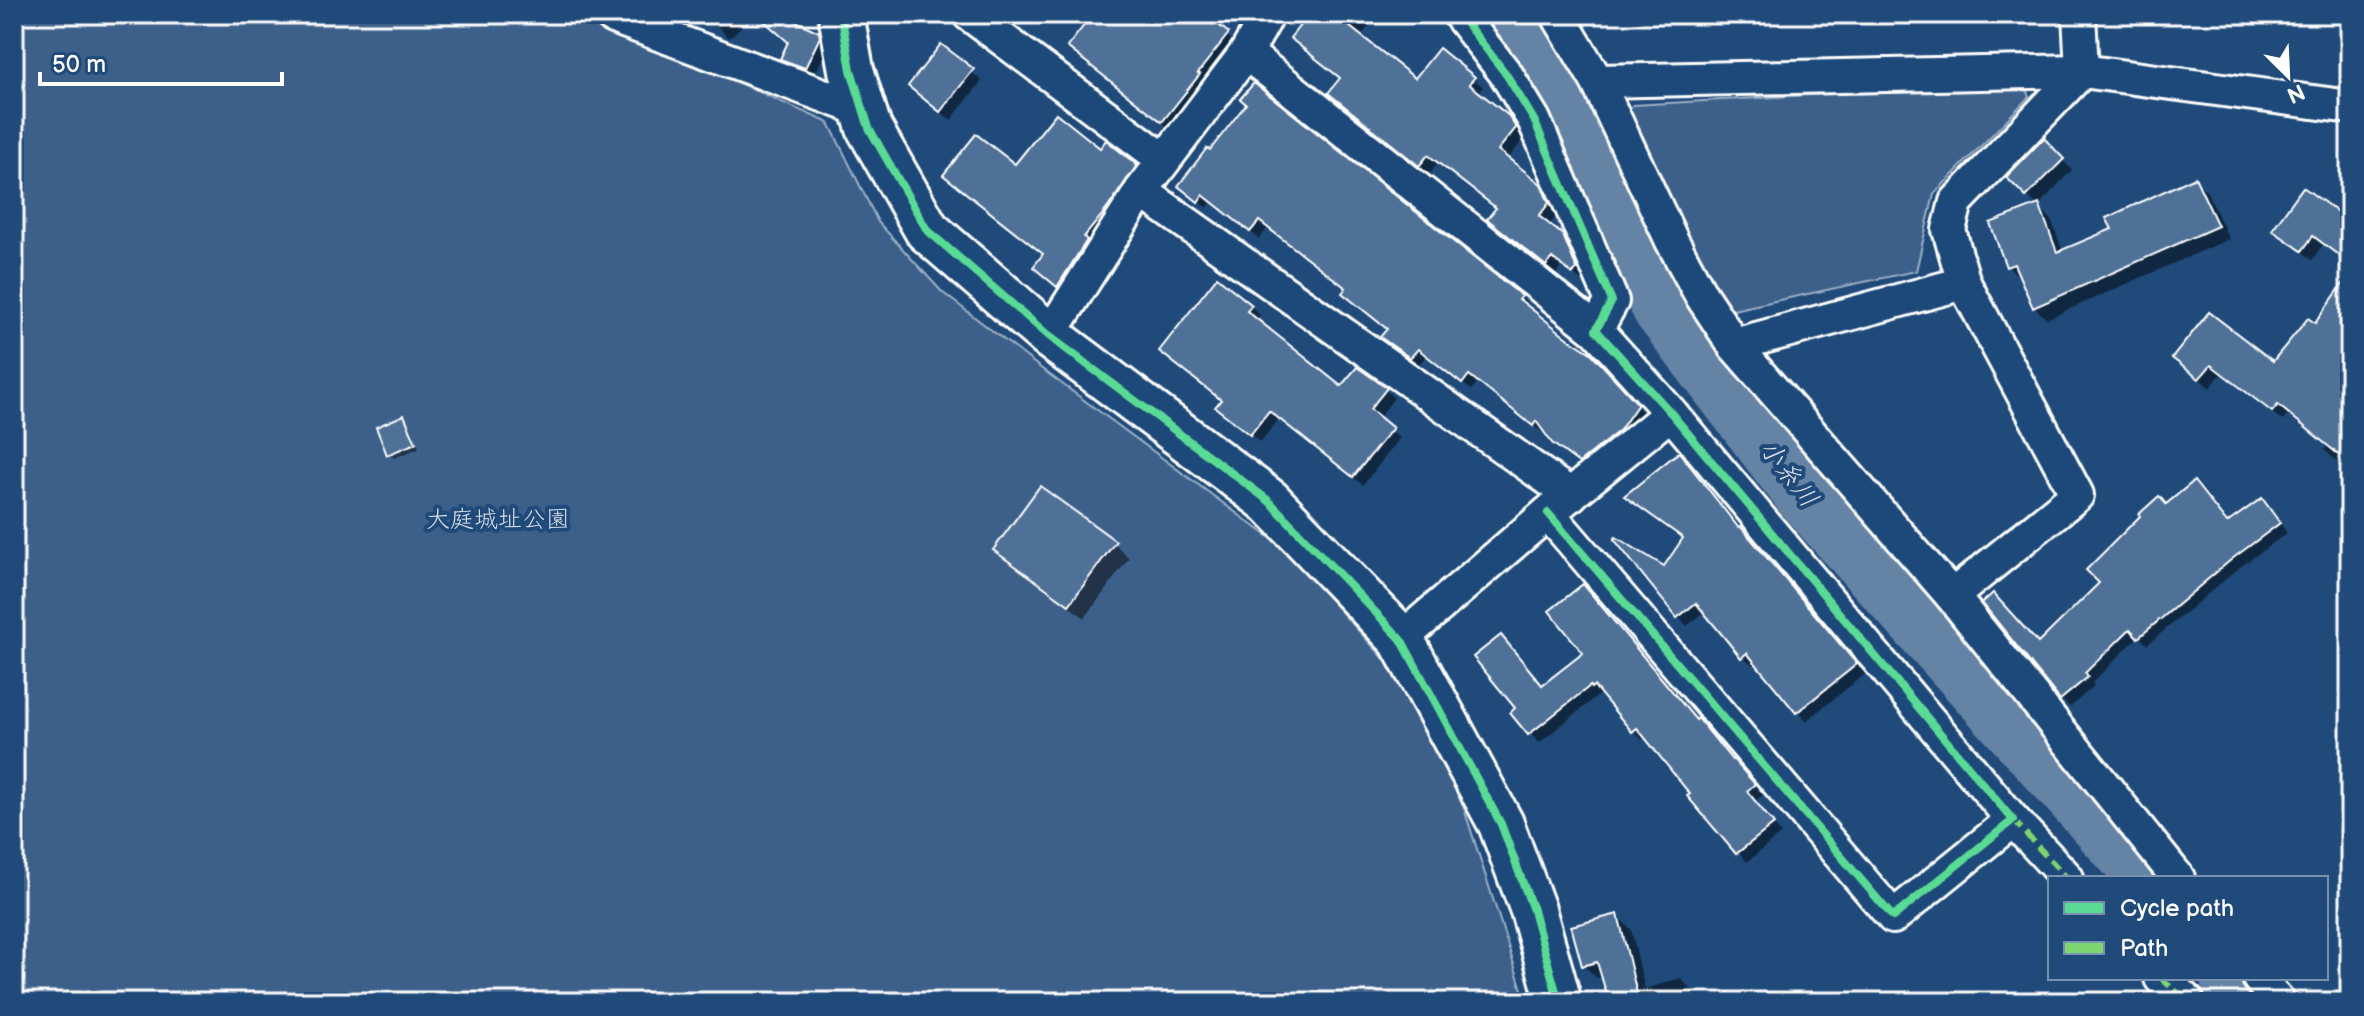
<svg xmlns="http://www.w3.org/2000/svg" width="2364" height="1016" viewBox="0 0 2364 1016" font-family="'Balsamiq Sans','Klee One',sans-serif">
<rect width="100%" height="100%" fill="#1f4a7a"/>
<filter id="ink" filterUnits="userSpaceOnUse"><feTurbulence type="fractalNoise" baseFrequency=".0125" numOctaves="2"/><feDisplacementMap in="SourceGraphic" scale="16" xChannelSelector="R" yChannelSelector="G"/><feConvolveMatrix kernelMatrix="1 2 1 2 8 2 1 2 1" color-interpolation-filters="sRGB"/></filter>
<g filter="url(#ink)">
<g fill="#3c618b" stroke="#9eb0c5" stroke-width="2">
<path d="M14,14H596L606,24L829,123L878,222L942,292L1038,366L1281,546L1389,664L1459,793L1526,1002H14Z"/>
<path d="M2024,83L2029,97L1934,194L1916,271L1728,311L1621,116L1633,105Z"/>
</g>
<g fill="#0007">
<path d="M705,14H755L729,38Z"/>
<path d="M758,14H787L784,18L818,34L827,43L828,47L814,76L791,67L782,58L790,43Z"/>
<path d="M1096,14H1201L1240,47L1175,133L1082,59L1070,47Z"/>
<path d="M1312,14H1379L1360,37L1415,81L1473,78L1483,87L1478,93L1508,117L1525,138L1507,160L1550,196L1558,214L1548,226L1572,246L1586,279L1583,282L1562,266L1556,274L1499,228L1489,219L1497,209L1438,163L1430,174L1340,103L1330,93L1342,79Z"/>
<path d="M942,46L982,81L951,120L920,96Z"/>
<path d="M1254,86L1521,297L1529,305L1527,308L1590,355L1644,414L1627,438L1588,470L1563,451L1544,429L1542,432L1478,382L1471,390L1427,355L1419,364L1391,345L1383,337L1389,329L1348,289L1268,228L1259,239L1212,202L1207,208L1188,193L1210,153L1249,105Z"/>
<path d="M2044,141L2072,170L2038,206L2009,177Z"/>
<path d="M1100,151L1136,166L1145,175L1067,294L1044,276L1045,255L1015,167Z"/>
<path d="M2195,179L2207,192L2229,239L2047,319L2034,307L2020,278L2008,266L2038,206L2051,219L2063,252L2114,230Z"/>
<path d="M2350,224V264L2323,245L2312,260L2274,229Z"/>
<path d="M2350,278V472L2324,450L2328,445L2289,413L2283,421L2222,373L2210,388L2175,358L2273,364L2315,326Z"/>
<path d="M1251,306L1260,315L1255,320L1342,389H1385L1394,398L1378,419L1400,438L1363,485L1279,419L1260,442L1227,416L1223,401L1170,359Z"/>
<path d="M404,418L408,422L419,448L394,458L389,454Z"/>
<path d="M1627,496L1739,529L1865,674L1806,721L1756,662L1752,665L1743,656L1706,611L1687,626L1678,617L1618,541L1665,569L1684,540Z"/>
<path d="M2166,506L2228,525L2270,509L2287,533L2240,567L2147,645L2139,636L2092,683L2094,686L2070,707L2061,699L2039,645L2102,583Z"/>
<path d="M1114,543L1129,558L1085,618L1010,564L995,549Z"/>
<path d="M1593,596L1697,721L1763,795L1755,801L1781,834L1747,862L1646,737L1642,740L1604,695L1600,694L1539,743L1513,713L1586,653Z"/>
<path d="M1617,916L1631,929L1645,989L1680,978L1693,991L1696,1002H1611L1603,977L1597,978L1583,965Z"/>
</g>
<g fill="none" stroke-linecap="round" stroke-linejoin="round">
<g stroke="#6583a4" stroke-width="58">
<path d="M1508,14L1544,62L1575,125L1613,215L1662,310L1804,496L2147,878"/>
<path d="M2229,978L2248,1002"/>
</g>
</g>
<g fill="#507197" stroke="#fff" stroke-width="2">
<path d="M756,14H781L819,32L820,37L805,68L780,59L788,42Z"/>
<path d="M1093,14H1204L1229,33L1198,73L1200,74L1162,122L1067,47Z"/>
<path d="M1309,14H1359L1349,26L1415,78L1439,48L1475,77L1469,84L1509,116L1516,128L1498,150L1541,184L1549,203L1539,216L1563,235L1577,269L1573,274L1552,258L1546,266L1487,219L1496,208L1428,155L1419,166L1328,93L1340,78L1290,38Z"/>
<path d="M941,44L974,69L940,112L908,86Z"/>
<path d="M1254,83L1522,296L1519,299L1569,339L1591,353L1638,404L1620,430L1579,463L1552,443L1536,421L1533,426L1469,375L1462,384L1418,349L1410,358L1380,337L1387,329L1342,293L1346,288L1259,221L1250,232L1203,195L1198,202L1178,186L1207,148L1210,150L1246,104L1240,99Z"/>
<path d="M1056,113L1100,148L1106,140L1137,165L1107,209L1084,237L1087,240L1057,287L1033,267L1043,254L943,175L976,134L1015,164Z"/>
<path d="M2044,138L2064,159L2026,197L2006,177Z"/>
<path d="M2195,177L2218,226L2033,308L2014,264L2006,267L1990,223L2039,204L2057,252L2112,229L2106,218Z"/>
<path d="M2303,187L2350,221V264L2313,236L2302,251L2272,230Z"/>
<path d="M2350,274V464L2278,405L2272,412L2211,365L2199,379L2172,358L2209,312L2273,361L2308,318L2315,323Z"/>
<path d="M1217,277L1252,305L1247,311L1341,386L1357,367L1387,388L1370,409L1393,428L1353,477L1269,411L1250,435L1215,407L1221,400L1159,351Z"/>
<path d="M404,415L416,443L387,455L376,427Z"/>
<path d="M1679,452L1738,527L1740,526L1857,664L1796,713L1747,653L1741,658L1696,603L1677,618L1614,539L1616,537L1664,566L1683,538L1624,496Z"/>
<path d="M2194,481L2227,523L2262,498L2280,523L2232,559L2138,638L2130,629L2085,673L2088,677L2060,700L1982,603L1993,593L2038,643L2099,583L2086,570L2140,516L2139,514L2159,496L2166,504Z"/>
<path d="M1040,486L1116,541L1069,605L993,550Z"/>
<path d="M1583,584L1696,720L1698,718L1732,760L1733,759L1755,784L1747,791L1774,824L1736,854L1687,796L1690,794L1637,728L1632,732L1594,686L1591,688L1590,686L1528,735L1510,713L1515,708L1473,657L1501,635L1542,685L1583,653L1549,611Z"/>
<path d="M1618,914L1639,1002H1609L1597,962L1582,966L1571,926Z"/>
</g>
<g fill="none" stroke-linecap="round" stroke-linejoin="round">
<defs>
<g id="street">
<path d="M610,14L613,17L863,110"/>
<path d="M969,14L1164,160"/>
<path d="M1459,14L1506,74L1534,120L1612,301L1596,330L1671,413L2013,820L1893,917L1548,513"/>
<path d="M1557,14L1597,81L1672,241L1701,295L1734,345L1952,596L2178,878"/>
<path d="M1246,53L1596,330"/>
<path d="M1597,81L2082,71L2350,107"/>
<path d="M1141,191L1571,495"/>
<path d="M1049,336L1141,191L1246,53L1268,14"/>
<path d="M1734,345L1964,283"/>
<path d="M1952,596L2077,495L1964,283L1949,230L1956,202L2082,71L2079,14"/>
<path d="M1401,639L1548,513L1671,413"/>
<path d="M2013,820L2067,878"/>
<path d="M2161,978L2188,1002"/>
<path d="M2259,978L2278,1002"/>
</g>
<path id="secondary" d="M841,14L851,70L869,128L927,230L1049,336L1269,501L1401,639L1501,824L1533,910L1559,1002"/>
</defs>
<use href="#street" stroke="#fff" stroke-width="38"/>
<use href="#secondary" stroke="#fff" stroke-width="50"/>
<use href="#street" stroke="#1f4a7a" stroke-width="32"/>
<use href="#secondary" stroke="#1f4a7a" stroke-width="44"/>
<g stroke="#7fd670" stroke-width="6" stroke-dasharray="12 6" stroke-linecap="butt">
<path d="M2013,820L2067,878"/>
<path d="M2161,978L2188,1002"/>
</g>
<defs>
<g id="cycleway">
<path d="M841,14L851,70L869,128L927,230L1049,336L1269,501L1401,639L1501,824L1533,910L1559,1002"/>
<path d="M1459,14L1506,74L1534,120L1612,301L1596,330L1671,413L2013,820L1893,917L1548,513"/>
</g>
</defs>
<use href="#cycleway" stroke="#1f4a7a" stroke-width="13"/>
<use href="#cycleway" stroke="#5adb95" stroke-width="8"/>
</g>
</g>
<g text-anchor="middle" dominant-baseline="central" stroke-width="8" stroke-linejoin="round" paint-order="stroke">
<g font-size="24" fill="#d8dfe8" stroke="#1f4a7a">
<text x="498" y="519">大庭城址公園</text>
</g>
<g font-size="26" font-style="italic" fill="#d8e0e8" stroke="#1f4a7a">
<text transform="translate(1788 474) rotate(52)">小糸川</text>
</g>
</g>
<rect width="2364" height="1016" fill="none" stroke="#1f4a7a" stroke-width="48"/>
<rect x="24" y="24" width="2316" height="968" fill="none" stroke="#fff" stroke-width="3" filter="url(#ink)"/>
<rect x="2048" y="876" width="280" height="104" fill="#1f4a7a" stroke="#7992af" stroke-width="2"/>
<rect x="2064" y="902" width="40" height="12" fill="#5adb95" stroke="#7992af" stroke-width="2"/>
<text x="2120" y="916" font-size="24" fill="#ffffff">Cycle path</text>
<rect x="2064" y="942" width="40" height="12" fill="#7fd670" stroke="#7992af" stroke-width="2"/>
<text x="2120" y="956" font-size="24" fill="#ffffff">Path</text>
<g transform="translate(2288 76) rotate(156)" stroke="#1f4a7a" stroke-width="6" paint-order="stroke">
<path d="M0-6L14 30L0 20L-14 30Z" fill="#ffffff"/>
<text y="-12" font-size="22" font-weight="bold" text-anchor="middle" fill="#ffffff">N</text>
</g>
<path d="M40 72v12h242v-12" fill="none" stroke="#ffffff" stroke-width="4"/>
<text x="52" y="72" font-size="24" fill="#ffffff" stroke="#1f4a7a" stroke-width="6" paint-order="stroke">50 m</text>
</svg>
